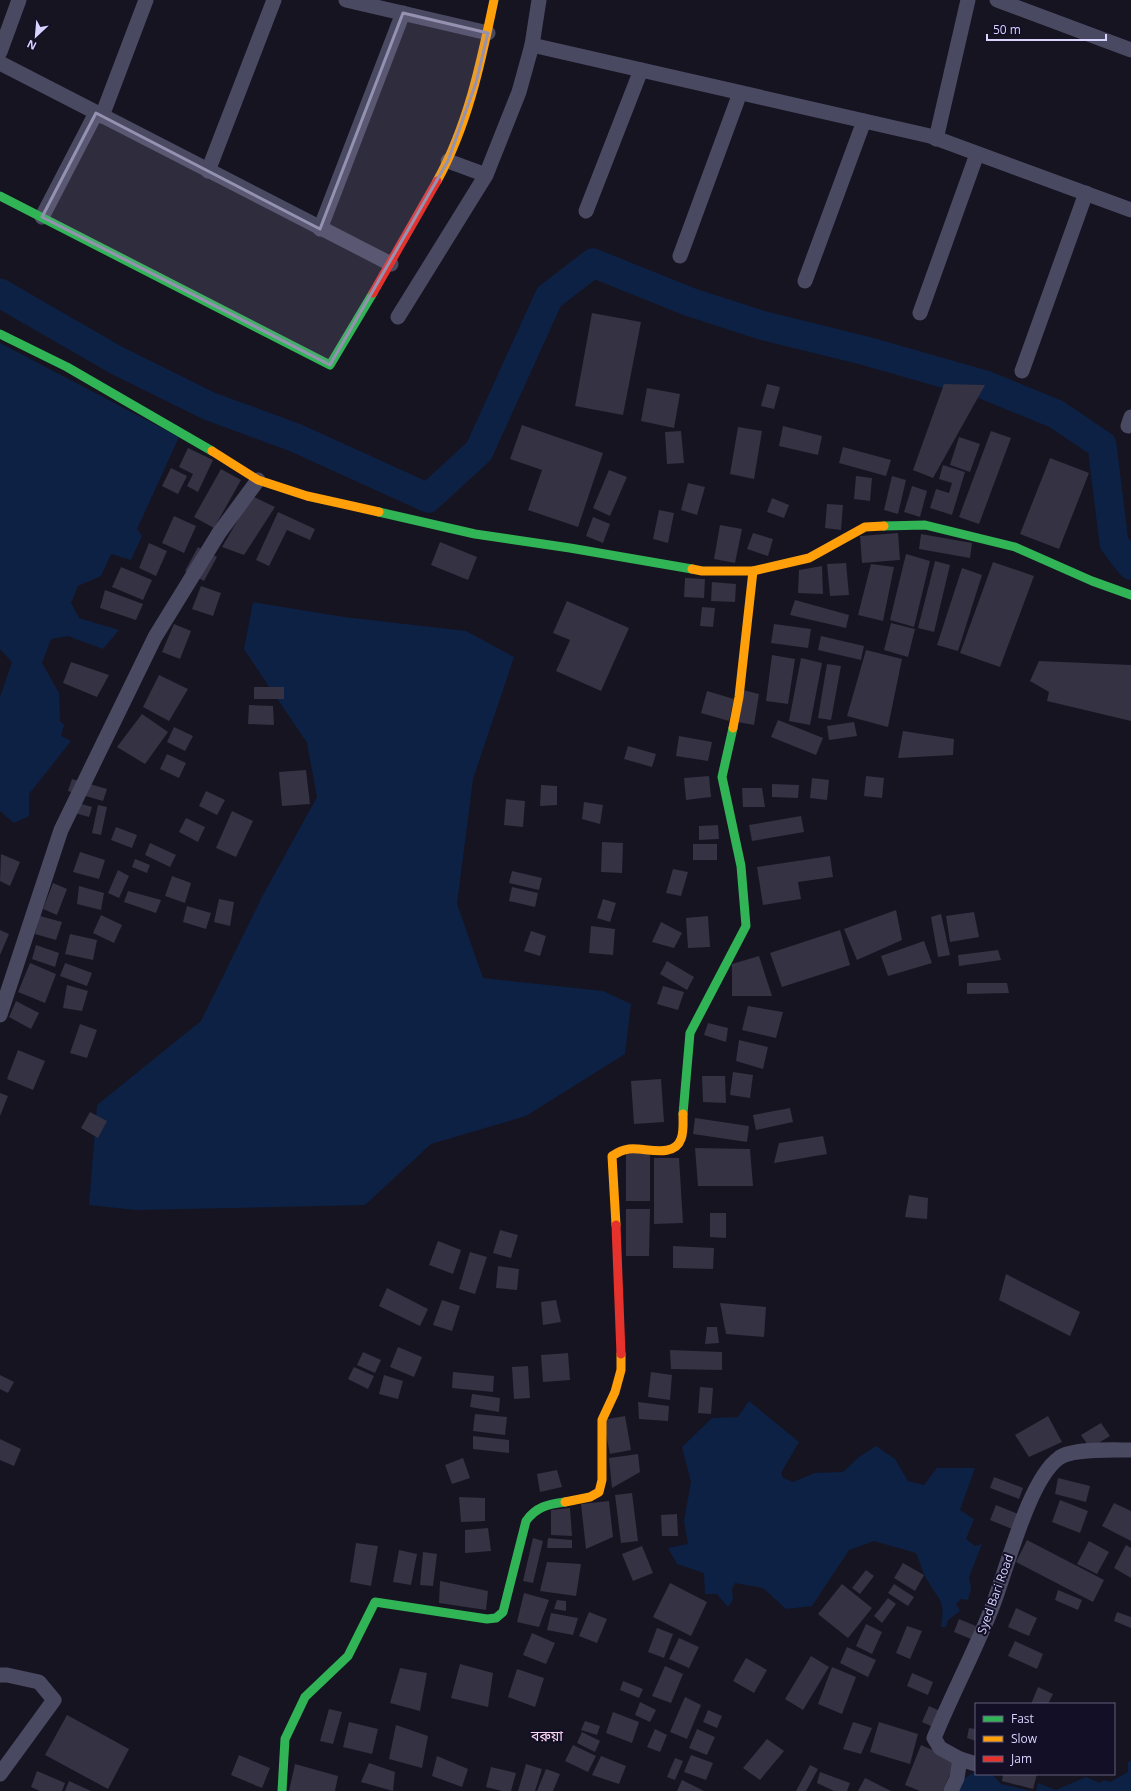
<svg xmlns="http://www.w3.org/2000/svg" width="1131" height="1791" viewBox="0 0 1131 1791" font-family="'Open Sans','Noto Sans Bengali',sans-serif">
<rect width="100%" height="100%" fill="#161421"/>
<g fill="#0d2144">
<path d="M0,343L179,437L137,529L142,536L131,560L111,554L101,576L78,586L71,603L79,618L119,630L103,649L68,636L51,639L42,663L59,693L60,721L64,725L61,736L71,741L29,794V816L14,823L0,811V697L12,662L0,649Z"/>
<path d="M253,602L344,617L466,631L514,657L473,779L457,904L483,978L603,991L631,1004L625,1054L526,1116L431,1144L365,1205L136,1210L89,1205L97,1105L201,1021L262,897L317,797L307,743L244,649Z"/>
<path d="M749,1401L799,1442L781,1473L783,1478L793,1482L815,1473L843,1472L859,1457L876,1446L895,1459L908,1481L924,1485L937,1468H975L960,1510L974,1519L966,1539L975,1546L982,1544L969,1577L971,1589L968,1600L961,1599L956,1604L960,1611L948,1620L946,1627H941C945,1600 941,1603 929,1583C923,1574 920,1562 916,1553L874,1541L849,1550L812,1606L786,1609L763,1588L735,1583L732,1589L733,1600L728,1607L717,1594H705L704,1573L677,1564L668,1548L688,1544L684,1521L691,1482L682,1447L712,1418L738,1417Z"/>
<path d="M1131,1761V1791H1036L1038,1783L1056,1790L1086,1777L1100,1783L1104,1780L1110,1782L1128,1772V1762Z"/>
<path d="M976,1771V1774H992L1001,1784L1032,1791H953L956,1784Z"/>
</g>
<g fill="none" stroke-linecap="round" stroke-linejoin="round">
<path stroke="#0d2144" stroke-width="29" d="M0,293L116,360L209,406L296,438L428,498L479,451L549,297L593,263L690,302L761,325L866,351L985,385L1056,414L1102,445L1114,543L1131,565"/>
</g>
<g fill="#343243">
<path d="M592,313L641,322L623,415L575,406Z"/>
<path d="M767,384L780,387L774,409L761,406Z"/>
<path d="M944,384L985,385L933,478L913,470Z"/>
<path d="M647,388L680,394L674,428L641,421Z"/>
<path d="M522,425L603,453L578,527L528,510L542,470L510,459Z"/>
<path d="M783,426L822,436L818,455L779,446Z"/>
<path d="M738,427L762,431L754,479L730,474Z"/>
<path d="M681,431L684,463L667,464L665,432Z"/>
<path d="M991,431L1011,438L979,524L959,517Z"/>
<path d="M959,437L980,444L970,472L950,465Z"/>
<path d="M843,447L891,460L886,476L839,463Z"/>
<path d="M188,448L213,460L198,492L187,486L193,474L179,467Z"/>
<path d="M1050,458L1089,473L1059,549L1020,534Z"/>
<path d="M943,465L965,472L952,515L930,508L936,489L949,493L952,483L939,479Z"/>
<path d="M171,468L187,476L178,494L162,486Z"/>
<path d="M221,469L241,480L214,528L194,517Z"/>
<path d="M609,470L627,477L610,516L593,508Z"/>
<path d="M856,476L872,478L870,501L854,499Z"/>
<path d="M892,476L906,480L898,514L884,510Z"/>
<path d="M688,483L705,487L697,515L681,510Z"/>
<path d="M912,486L927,491L920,517L904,512Z"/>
<path d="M252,496L275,507L244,555L222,547Z"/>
<path d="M772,498L789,505L784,518L767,512Z"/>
<path d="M827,504L843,505L841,530L825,528Z"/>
<path d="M659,510L674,513L668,543L653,539Z"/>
<path d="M278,512L315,529L310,540L287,530L269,566L256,560Z"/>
<path d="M174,516L196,526L184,553L162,543Z"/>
<path d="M593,517L610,524L603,543L586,536Z"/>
<path d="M720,525L742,529L735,563L714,559Z"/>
<path d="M753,533L773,539L768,556L747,549Z"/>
<path d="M898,533L900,560L862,563L860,536Z"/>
<path d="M921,534L972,543L970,558L919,549Z"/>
<path d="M440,542L477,557L468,580L431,565Z"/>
<path d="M149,543L167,551L156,576L139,568Z"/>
<path d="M198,547L217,557L204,581L185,571Z"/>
<path d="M906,554L930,561L914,627L890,620Z"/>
<path d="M935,561L950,565L934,632L918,628Z"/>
<path d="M993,562L1034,576L1000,667L960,653Z"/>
<path d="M846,563L849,595L830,596L827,564Z"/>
<path d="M871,564L894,567L883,621L858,615Z"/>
<path d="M822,566L823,594L798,593L799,570Z"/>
<path d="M121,567L152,580L143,600L112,587Z"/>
<path d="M962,568L982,575L958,651L937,645Z"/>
<path d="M685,578L705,579L704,598L684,597Z"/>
<path d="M712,582L736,584L735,602L711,601Z"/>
<path d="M201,586L221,593L213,616L192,609Z"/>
<path d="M105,590L143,604L136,620L100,608Z"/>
<path d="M795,600L849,615L846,628L790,615Z"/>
<path d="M567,601L629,628L601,691L556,671L570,640L553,633Z"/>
<path d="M702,607L715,608L713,627L700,626Z"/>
<path d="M891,623L915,629L908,657L884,650Z"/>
<path d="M174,624L191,631L180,659L162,652Z"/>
<path d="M774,624L811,629L808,648L771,643Z"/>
<path d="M821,636L864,646L861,660L818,650Z"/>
<path d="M866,650L902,659L888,727L847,716Z"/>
<path d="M772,655L795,659L788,704L766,701Z"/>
<path d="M801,658L822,663L810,725L789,721Z"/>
<path d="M1039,661L1131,665V721L1047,701L1049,692L1030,681Z"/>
<path d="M71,662L109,675L97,697L63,683Z"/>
<path d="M827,664L841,666L831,720L818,718Z"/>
<path d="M159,675L188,689L169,721L143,707Z"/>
<rect x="254" y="687" width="30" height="12"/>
<path d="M743,690L759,694L754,725L738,722Z"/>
<path d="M707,691L734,699L729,721L701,713Z"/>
<path d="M249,705L273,706L274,725L248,724Z"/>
<path d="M142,714L168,732L145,764L117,747Z"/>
<path d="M778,720L823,738L816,755L771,737Z"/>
<path d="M854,722L857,736L829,740L827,726Z"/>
<path d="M174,727L193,736L185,751L167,742Z"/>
<path d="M903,731L954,739L953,755L898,758Z"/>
<path d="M679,736L712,742L708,761L676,756Z"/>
<path d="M628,746L656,754L652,767L624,759Z"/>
<path d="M167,754L186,763L179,778L160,769Z"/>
<path d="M306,770L310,804L282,806L279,772Z"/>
<path d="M709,776L711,797L686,800L684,778Z"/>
<path d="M866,776L884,778L882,798L864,796Z"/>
<path d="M812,778L829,780L827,800L810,798Z"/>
<path d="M72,779L107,789L103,801L68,791Z"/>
<path d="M772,784L799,785L798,798L772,797Z"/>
<path d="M541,785L557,786V805L540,806Z"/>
<path d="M742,788H762L765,807H743Z"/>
<path d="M206,791L225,800L217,815L199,806Z"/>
<path d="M506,799L525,801L523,827L504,825Z"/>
<path d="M71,801L92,807L89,817L68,811Z"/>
<path d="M584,802L603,805L600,824L582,819Z"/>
<path d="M98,805L107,807L101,835L92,833Z"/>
<path d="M232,811L253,821L236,857L216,848Z"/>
<path d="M801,816L804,832L752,841L749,825Z"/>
<path d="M186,818L205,827L198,842L179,832Z"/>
<path d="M718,825L719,839L699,840V826Z"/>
<path d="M116,827L137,835L132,848L111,840Z"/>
<path d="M602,842L623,843L622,873L601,872Z"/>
<path d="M150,843L176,855L170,867L145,855Z"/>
<rect x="693" y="844" width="24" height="16"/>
<path d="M80,852L105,860L99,879L73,872Z"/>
<path d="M1,854L20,862L10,886L0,881Z"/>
<path d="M830,856L833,877L798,882L801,899L763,905L757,867Z"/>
<path d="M135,859L150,865L147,873L132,867Z"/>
<path d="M673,869L688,872L681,896L666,893Z"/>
<path d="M118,870L129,876L119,898L108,893Z"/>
<path d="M512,871L542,878L539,890L509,883Z"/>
<path d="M172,876L191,883L185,903L165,896Z"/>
<path d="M53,883L67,889L57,915L43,909Z"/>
<path d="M79,886L104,893L101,910L77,904Z"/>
<path d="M512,887L538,893L535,907L509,901Z"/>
<path d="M128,891L161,900L156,913L124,902Z"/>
<path d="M219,899L234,902L230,926L214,922Z"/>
<path d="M603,899L616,903L610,922L597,918Z"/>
<path d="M187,906L211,913L206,929L183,922Z"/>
<path d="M896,910L902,940L857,960L844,929Z"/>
<path d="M974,912L979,937L950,942L946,916Z"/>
<path d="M941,914L950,955L938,957L931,917Z"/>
<path d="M101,915L122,925L114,943L93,933Z"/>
<path d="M40,916L62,922L56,940L35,934Z"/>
<path d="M708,916L710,947L688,948L686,918Z"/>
<path d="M661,922L682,933L674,948L652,942Z"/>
<path d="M591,926L615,929L613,955L589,953Z"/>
<path d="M0,930L9,934L0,955Z"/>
<path d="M840,930L850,965L782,987L770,953Z"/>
<path d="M531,931L546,936L540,956L524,951Z"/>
<path d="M70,934L97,940L93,960L65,954Z"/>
<path d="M924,941L932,963L888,976L881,956Z"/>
<path d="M36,945L59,953L55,967L32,959Z"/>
<path d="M998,950L1001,960L959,966L958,955Z"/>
<path d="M759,956L772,996H732V964Z"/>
<path d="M667,961L694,977L687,990L660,974Z"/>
<path d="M30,963L56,974L45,1003L18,992Z"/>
<path d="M65,963L92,973L87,986L60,976Z"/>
<path d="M967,983H1007L1009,993L967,994Z"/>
<path d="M67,985L88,991L82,1011L63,1008Z"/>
<path d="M663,986L684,992L678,1010L657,1004Z"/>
<path d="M16,1001L39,1013L31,1029L9,1017Z"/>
<path d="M748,1006L783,1012L776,1038L742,1030Z"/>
<path d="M708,1023L728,1028L726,1042L704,1035Z"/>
<path d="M80,1024L97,1030L87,1058L70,1053Z"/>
<path d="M739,1040L768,1047L763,1069L736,1061Z"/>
<path d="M18,1050L45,1061L33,1090L7,1079Z"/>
<path d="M733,1072L753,1075L750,1098L730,1095Z"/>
<path d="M702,1076H725L726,1103L703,1102Z"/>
<path d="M661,1079L664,1122L634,1124L631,1081Z"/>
<path d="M0,1093L8,1096L0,1116Z"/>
<path d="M790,1108L793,1122L756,1130L753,1115Z"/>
<path d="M90,1112L107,1121L98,1138L81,1128Z"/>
<path d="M695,1118L749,1126L747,1142L693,1134Z"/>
<path d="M823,1136L827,1154L774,1163L779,1143Z"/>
<path d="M695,1148L750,1149L753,1186H698Z"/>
<rect x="626" y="1153" width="24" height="48"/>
<path d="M654,1158H679L683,1223L654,1224Z"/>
<path d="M909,1195L928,1198L927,1219L905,1217Z"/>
<path d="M626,1209H650L649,1256H626Z"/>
<path d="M710,1213H726V1238L710,1237Z"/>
<path d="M500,1230L518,1235L511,1258L493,1253Z"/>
<path d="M438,1241L461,1250L453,1274L429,1265Z"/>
<path d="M673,1246L714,1248L713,1269L673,1268Z"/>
<path d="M470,1252L487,1257L475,1294L459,1289Z"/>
<path d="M498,1266L519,1269L517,1290L496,1288Z"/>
<path d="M1006,1274L1080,1312L1070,1336L999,1300Z"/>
<path d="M387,1288L428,1309L420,1326L379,1306Z"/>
<path d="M442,1300L460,1306L452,1331L433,1325Z"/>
<path d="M556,1300L561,1322L543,1325L541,1302Z"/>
<path d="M720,1303L766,1307L764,1337L726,1334Z"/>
<path d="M707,1327H717L719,1343L705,1344Z"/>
<path d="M398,1347L422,1357L414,1377L390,1367Z"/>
<path d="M670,1350L722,1352V1370L671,1369Z"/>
<path d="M363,1352L381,1360L375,1373L357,1365Z"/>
<path d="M568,1353L570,1380L543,1382L541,1355Z"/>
<path d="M528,1366L530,1398L514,1399L512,1367Z"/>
<path d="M354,1367L374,1376L368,1389L348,1379Z"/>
<path d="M453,1372L494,1376L493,1392L452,1388Z"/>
<path d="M651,1372L672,1375L670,1400L648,1397Z"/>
<path d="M0,1375L14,1382L8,1393L0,1389Z"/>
<path d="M384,1375L403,1381L398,1399L379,1394Z"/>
<path d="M700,1387L713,1388L711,1414L698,1413Z"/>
<path d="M472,1394L500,1398L499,1412L470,1407Z"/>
<path d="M638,1402L669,1406L668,1421L639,1419Z"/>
<path d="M475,1414L507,1417L505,1435L473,1431Z"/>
<path d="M625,1416L631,1450L610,1454L603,1420Z"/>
<path d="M1048,1416L1062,1442L1029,1457L1015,1435Z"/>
<path d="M1101,1423L1110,1436L1090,1448L1081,1435Z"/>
<path d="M473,1436L509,1440V1453L473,1449Z"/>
<path d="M0,1439L21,1449L14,1466L0,1460Z"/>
<path d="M638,1454L640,1472L612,1488L609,1458Z"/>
<path d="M463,1458L470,1478L452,1484L445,1465Z"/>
<path d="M557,1470L562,1487L540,1492L537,1474Z"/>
<path d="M994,1477L1023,1488L1019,1499L990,1488Z"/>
<path d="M1058,1478L1090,1486L1086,1502L1055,1494Z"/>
<path d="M632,1493L638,1541L621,1543L615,1495Z"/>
<path d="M459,1497L485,1498V1521L461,1522Z"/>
<path d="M1060,1500L1088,1511L1080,1533L1052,1522Z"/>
<path d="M609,1501L613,1537L586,1549L581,1504Z"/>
<path d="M1114,1503L1131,1511V1541L1102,1526Z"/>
<path d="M996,1505L1023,1516L1017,1531L990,1520Z"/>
<path d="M570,1508L572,1536L551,1535V1510Z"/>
<path d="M677,1514L678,1536H662L661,1515Z"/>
<path d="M488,1528L491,1551L465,1553V1530Z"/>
<path d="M533,1538L543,1541L533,1583L523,1581Z"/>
<path d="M548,1538L572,1540V1548H547Z"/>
<path d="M1027,1540L1104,1580L1093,1602L1016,1562Z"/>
<path d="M1089,1541L1109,1552L1097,1574L1077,1564Z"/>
<path d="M356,1543L378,1546L371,1586L350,1582Z"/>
<path d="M1126,1545L1131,1548V1578L1114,1568Z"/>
<path d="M642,1546L653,1573L633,1581L622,1554Z"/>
<path d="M399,1550L417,1554L411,1585L393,1582Z"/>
<path d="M423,1552L437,1554L433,1586L420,1585Z"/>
<path d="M547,1562L581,1564L576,1596L540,1591Z"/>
<path d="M903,1563L924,1575L915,1591L894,1578Z"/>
<path d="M866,1570L874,1576L860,1594L852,1588Z"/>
<path d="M440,1581L488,1591L486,1610L439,1603Z"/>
<path d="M670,1583L707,1602L691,1636L653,1617Z"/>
<path d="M842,1584L872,1608L848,1638L818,1614Z"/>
<path d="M894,1584L914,1597L908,1606L888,1593Z"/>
<path d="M1058,1590L1082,1600L1078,1610L1055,1600Z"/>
<path d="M524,1593L549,1600L539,1627L517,1622Z"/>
<path d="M888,1598L896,1604L882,1623L874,1616Z"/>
<path d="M557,1600L566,1601V1611L554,1609Z"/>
<path d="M1016,1608L1037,1618L1029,1636L1008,1627Z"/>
<path d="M589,1612L607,1619L597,1643L579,1636Z"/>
<path d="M1117,1612L1131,1617V1628L1114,1621Z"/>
<path d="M551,1613L578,1618L573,1635L547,1630Z"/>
<path d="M959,1619L976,1626L971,1639L954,1632Z"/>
<path d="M866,1624L882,1632L872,1654L856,1646Z"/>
<path d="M907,1626L922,1631L910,1659L896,1653Z"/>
<path d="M657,1628L673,1634L664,1658L648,1652Z"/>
<path d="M532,1633L555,1643L546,1664L523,1655Z"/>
<path d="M679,1638L699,1647L689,1668L669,1659Z"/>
<path d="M1015,1641L1043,1654L1037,1669L1008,1656Z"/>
<path d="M847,1647L876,1660L868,1677L840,1663Z"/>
<path d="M811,1656L829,1667L803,1710L785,1699Z"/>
<path d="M746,1658L767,1670L754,1693L733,1681Z"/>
<path d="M460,1664L493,1673L488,1707L451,1698Z"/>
<path d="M665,1666L683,1674L671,1703L652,1696Z"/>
<path d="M832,1667L856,1677L842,1714L818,1704Z"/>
<path d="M400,1668L427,1673L420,1711L390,1703Z"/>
<path d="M517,1669L544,1678L535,1707L508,1697Z"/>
<path d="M912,1673L933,1682L928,1695L907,1686Z"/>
<path d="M623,1681L643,1689L639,1698L620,1690Z"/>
<path d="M1038,1687L1053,1694L1048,1704H1031Z"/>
<path d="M685,1697L701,1705L687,1739L670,1732Z"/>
<path d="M640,1702L656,1710L650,1722L635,1715Z"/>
<path d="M929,1706L940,1711L933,1727L922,1722Z"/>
<path d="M329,1709L342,1712L333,1744L320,1741Z"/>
<path d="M708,1710L722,1716L717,1728L703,1722Z"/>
<path d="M613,1712L639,1722L632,1743L606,1733Z"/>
<path d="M67,1715L129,1749L108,1789L45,1755Z"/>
<path d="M585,1721L600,1726L597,1735L581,1730Z"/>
<path d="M349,1722L378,1729L372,1754L343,1747Z"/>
<path d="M853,1722L872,1728L861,1754L843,1749Z"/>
<path d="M879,1722L918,1734L910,1764L870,1752Z"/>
<path d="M396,1725L428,1736L422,1768L389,1759Z"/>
<path d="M969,1728L976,1729V1741L967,1738Z"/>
<path d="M655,1729L667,1735L660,1752L647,1747Z"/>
<path d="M697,1729L715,1737L707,1755L689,1748Z"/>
<path d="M582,1732L600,1741L595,1752L577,1743Z"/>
<path d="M767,1739L784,1751L760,1780L743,1768Z"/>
<path d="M573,1745L596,1756L588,1772L565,1761Z"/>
<path d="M921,1745L956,1760L943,1791H920L905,1785Z"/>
<path d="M239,1755L270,1768L262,1788L231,1775Z"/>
<path d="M691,1755L713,1763L706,1780L684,1772Z"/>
<path d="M437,1756L468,1769L462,1787L432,1776Z"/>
<path d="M601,1756L626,1766L619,1784L592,1775Z"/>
<path d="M675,1758L683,1761L675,1780L667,1777Z"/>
<path d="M369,1763L395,1772L393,1791L361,1782Z"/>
<path d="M295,1764L338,1776L335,1791H289Z"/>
<path d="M526,1764L542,1769L535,1791H518Z"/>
<path d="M810,1765L818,1769L806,1791H796Z"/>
<path d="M491,1767L516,1773L511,1791H502L486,1787Z"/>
<path d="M546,1769L560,1774L553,1791H537Z"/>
<path d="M37,1771L65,1783L62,1791H40L31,1787Z"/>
<path d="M820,1772L850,1783L847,1791H834L817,1783Z"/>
<path d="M1003,1774H1037L1033,1789L1002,1781Z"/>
<path d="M865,1778L891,1791H858Z"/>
<path d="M682,1780L704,1791H677Z"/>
<path d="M69,1781L91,1791H65Z"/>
</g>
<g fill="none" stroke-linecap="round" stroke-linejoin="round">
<g stroke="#4a4962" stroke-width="15">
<path d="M346,0L488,33"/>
<path d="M997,0L1131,50"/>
<path d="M532,45L930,136L1131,210"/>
<path d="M0,52L19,0"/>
<path d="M0,63L391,264"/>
<path d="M102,116L146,0"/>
<path d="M936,139L968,0"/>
<path d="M448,161L486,175"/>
<path d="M208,171L274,0"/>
<path d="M586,211L641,70"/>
<path d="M42,217L96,113"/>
<path d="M320,229L403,13"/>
<path d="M680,256L740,93"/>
<path d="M805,281L864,121"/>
<path d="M920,313L977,154"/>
<path d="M398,317L486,175L519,92L532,45L539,0"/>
<path d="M1022,371L1086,193"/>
<path d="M1128,426L1131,417"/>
<path d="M0,1015L61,830L155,637L219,533L258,480"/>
<path d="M0,1675H7L39,1682L54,1700L0,1774"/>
<path d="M960,1759L976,1764"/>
<path d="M951,1791L957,1778L960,1759L940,1748L934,1738C952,1694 974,1653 991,1610C1006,1573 1028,1480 1059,1458C1072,1448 1114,1450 1131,1450"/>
</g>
<g stroke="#30b455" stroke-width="9">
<path d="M0,196L330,365L373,293"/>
<path d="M0,334L67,367L212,451"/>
<path d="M379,512L475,534L570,548L692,569"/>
<path d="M884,526L925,525L1015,547L1092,581L1131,595"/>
<path d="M683,1114L690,1033L746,926L741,866L722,777L733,728"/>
<path d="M282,1791L285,1739L305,1697L348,1656L375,1602L487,1619L496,1618L503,1612L526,1521C536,1507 548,1504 565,1502"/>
</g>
<g stroke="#ff9f0a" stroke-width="9">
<path d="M437,181C468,125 481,62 494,0"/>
<path d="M212,451L258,480L307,496L379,512"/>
<path d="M692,569L702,571H753L809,558L865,527L884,526"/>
<path d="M733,728L739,697L753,571"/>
<path d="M616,1225L612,1156C618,1152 622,1150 629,1149C644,1147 674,1159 681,1139C684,1132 683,1121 683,1114"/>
<path d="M565,1502L590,1497L599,1492L602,1480V1420L615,1392L621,1370V1354"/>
</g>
<g stroke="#e5322d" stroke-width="9">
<path d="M373,293L437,181"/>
<path d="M616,1225L621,1354"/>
</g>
</g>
<path fill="#9591b1" fill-opacity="0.2" stroke="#9591b1" stroke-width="3" stroke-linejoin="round" d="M403,13L488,33L476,83L448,161L330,365L42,217L96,113L320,229Z"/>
<g text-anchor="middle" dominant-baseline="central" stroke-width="4" stroke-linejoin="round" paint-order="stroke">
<g font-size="12" fill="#d9d4ff" stroke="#130f26">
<text transform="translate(995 1594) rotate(-70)">Syed Bari Road</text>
</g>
<g font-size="14" fill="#ffd6f0" stroke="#130f26">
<text x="547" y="1735">বরুয়া</text>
</g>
</g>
<rect x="975" y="1703" width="140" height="72" fill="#130f26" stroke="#625e7d"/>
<rect x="983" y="1716" width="20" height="6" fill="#30b455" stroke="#625e7d"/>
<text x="1011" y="1723" font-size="12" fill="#d9d4ff">Fast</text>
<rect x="983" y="1736" width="20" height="6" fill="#ff9f0a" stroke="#625e7d"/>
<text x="1011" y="1743" font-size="12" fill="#d9d4ff">Slow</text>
<rect x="983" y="1756" width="20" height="6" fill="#e5322d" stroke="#625e7d"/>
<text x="1011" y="1763" font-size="12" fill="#d9d4ff">Jam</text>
<g transform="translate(36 36) rotate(206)" stroke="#130f26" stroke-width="3" paint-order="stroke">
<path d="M0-3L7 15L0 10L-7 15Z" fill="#d9d4ff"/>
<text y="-6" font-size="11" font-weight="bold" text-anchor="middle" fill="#d9d4ff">N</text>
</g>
<path d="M987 34v6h119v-6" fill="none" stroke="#d9d4ff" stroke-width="2"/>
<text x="993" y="34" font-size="12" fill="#d9d4ff" stroke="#130f26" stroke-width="3" paint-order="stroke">50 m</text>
</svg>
